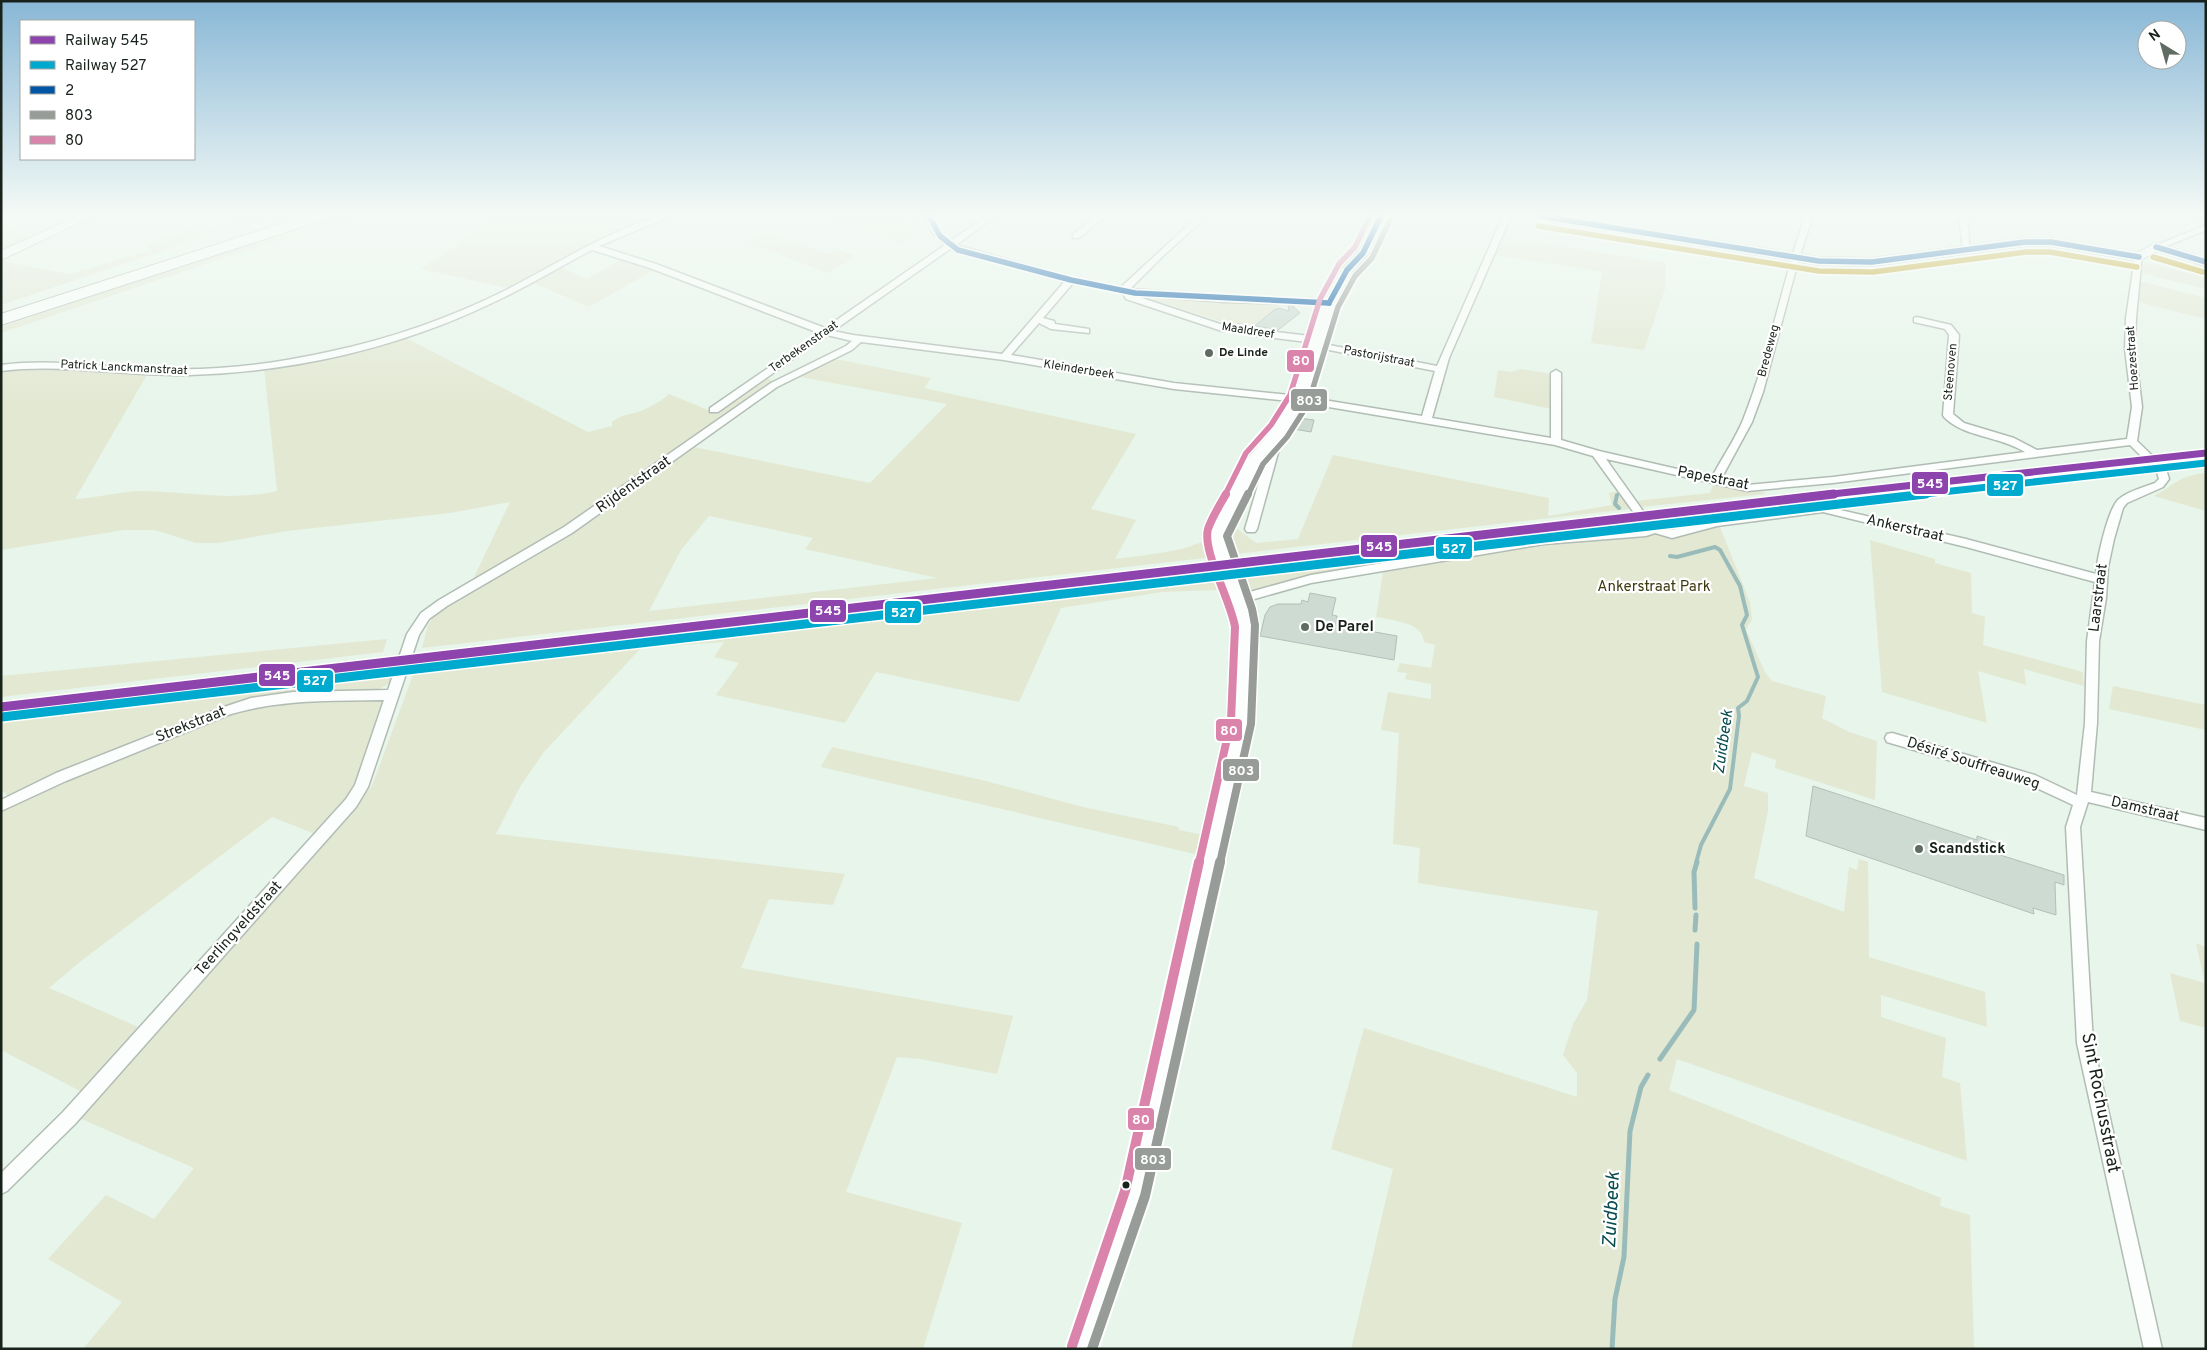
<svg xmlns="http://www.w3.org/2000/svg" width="2207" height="1350" viewBox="0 0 2207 1350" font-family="Overpass,sans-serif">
<rect width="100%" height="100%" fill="#e7f5ea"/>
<g fill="#e3e8d3" fill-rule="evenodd">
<path d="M230,216H277L204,237L1,305V261L69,274L152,250L147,245L189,229L199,233L240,219Z"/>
<path d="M364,216L235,254L1,333V327L222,252L338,217Z"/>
<path d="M499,216H659L617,231L511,289L421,269Z"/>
<path d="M819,216H903L905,217L901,221L906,223L925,221L926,230L901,244Z"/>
<path d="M1,226L33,237L1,252Z"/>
<path d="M766,231L829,254L837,249L856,256L828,273L746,242Z"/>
<path d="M1504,237L1666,263L1665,289L1644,350L1591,343L1602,272L1495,255Z"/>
<path d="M622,259L654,270L589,307L531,282L559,266L587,279Z"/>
<path d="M2145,262L2192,274L2195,262L2206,264V289L2140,273Z"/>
<path d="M2139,281L2206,298V319L2138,302Z"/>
<path d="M1145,297L1283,303L1253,327L1226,323Z"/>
<path d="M402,336L588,432L612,426V422C620,415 628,415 638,412C649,408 660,402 669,394L718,414L766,378L776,382L571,533L694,447L870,483L947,404L795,376L831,358L931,378L924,388L1136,434L1091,509L1136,520L1115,559C1137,556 1159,554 1181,549C1191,547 1197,542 1207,542L1213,557L422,648L428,625L435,614L466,594L510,502L450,513L287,531L218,543H196L155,530H124L1,550V369L24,365L148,373L75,499C96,498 118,492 139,491C186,491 231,502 277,491L264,367ZM709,516L813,538L805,549L937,578L649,611L681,550Z"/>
<path d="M1521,369L1551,374L1552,409L1494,397L1498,370L1510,372Z"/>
<path d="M1333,455L1549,498L1548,516L1612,505L1609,493L1619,491L1630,509L1227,555L1224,540L1226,533L1258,468L1260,469L1236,528L1256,543L1298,539Z"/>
<path d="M2206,473V511L2154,496C2176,484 2178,476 2206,473Z"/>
<path d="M1713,485L1742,491L1764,492L1765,494L1641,507L1636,501L1710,493Z"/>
<path d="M1638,522L1645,531L1383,564L1289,580L1251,591L1244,587L1236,569Z"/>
<path d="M1719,525L1750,602L1752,619L1746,630L1765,672L1772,681L1826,696L1822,718L1849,732L1877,741L1875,800L1775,768L1776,760L1752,752L1744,786L1768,793V811L1754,878L1844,912L1849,867L1857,870L1859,859L1868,862L1869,957L1985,992L1987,1027L1881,995V1017L1946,1038L1942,1077L1960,1083L1967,1161L1677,1059L1669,1090L1941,1198L1940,1206L1970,1215L1974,1349H1351L1393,1169L1331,1149L1364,1028L1577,1097V1073L1563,1055L1573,1024L1587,1000L1598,911L1418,883L1420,848L1393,844L1399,733L1381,730L1388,692L1431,699V684L1405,679L1407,673L1397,672L1400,663L1431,668L1435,645L1424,642C1423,622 1391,620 1376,617L1384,567L1536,544L1652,533L1673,537Z"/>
<path d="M1870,540L1935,559V563L1971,573L1972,613L1985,617L1983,645L2083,672L2084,686L2024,669L2026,685L1978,671L1987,723L1882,692Z"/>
<path d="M1219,571L1222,585L1216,590L1162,592L1061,608L1019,702L876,672L845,723L716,695L739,663L714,657L724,642L641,648L544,752L521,785L496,834L845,874L833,905L769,899L741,968L1013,1016L997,1074L920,1059L897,1057L846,1192L962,1223L923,1349H83L122,1302L48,1259L106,1195L154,1219L194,1168L79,1118L372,786L417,664Z"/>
<path d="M387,639L383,652L1,697V676Z"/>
<path d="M395,667L390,683L374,692L264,698L10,798L1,789V713Z"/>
<path d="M2113,686L2206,705V730L2109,709Z"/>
<path d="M383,698L387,700L357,789L318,835L272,817L81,961L49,988L143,1029L84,1093L1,1050V810L64,779L238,709L267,703Z"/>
<path d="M832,747L982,780L1083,807L1179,827V830L1203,835L1199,855L821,767Z"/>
<path d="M2196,943L2206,947V1028L2180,1021L2170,973L2205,983Z"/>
</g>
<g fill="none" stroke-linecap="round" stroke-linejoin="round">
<g stroke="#99bcba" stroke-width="4">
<path d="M1617,495L1615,504L1619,508"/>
<path d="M1630,524L1634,532"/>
<path d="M1670,556L1677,557L1715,547L1720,550L1740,586L1747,615L1742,625L1758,677L1747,701L1738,708L1739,716L1730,789L1701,845L1696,863"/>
</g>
<g stroke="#99bcba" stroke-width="5">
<path d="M1695,908L1694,872L1697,862"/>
<path d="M1695,930L1696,915"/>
<path d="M1660,1059L1694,1010L1697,944"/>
<path d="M1612,1349L1615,1299L1624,1257L1630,1131L1641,1087L1648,1075"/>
</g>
</g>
<g fill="#cddbd3" stroke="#b3bfb8">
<path d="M1288,306H1293L1300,313L1278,330L1255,326L1274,310L1279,308L1289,311Z"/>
<path d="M1298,418L1314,420L1311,432L1294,429Z"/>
<path d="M1310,593L1336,598L1332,615L1337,616L1336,625L1397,636L1394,660L1260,636L1265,615L1270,607L1278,604H1301L1302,600L1308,602Z"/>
<path d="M1813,786L1977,840V836L1997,843V854L2064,875V885L2055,882L2056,915L2033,908L2034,914L1806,836Z"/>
</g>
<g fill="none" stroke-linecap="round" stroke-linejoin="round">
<defs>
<g id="street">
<path d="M659,216H671L599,246L656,264L825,328L945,245L932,232L925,216H933L940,231L950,241L987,216H996L956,245L1072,278L1121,287L1198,216H1207L1164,255L1130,289L1224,296L1329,300L1333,303L1332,305L1224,302L1133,295L1223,325H1240L1259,330L1318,337L1323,340L1319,343L1437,366L1503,216H1511L1449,358L1432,418L1551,438V373L1556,370L1561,373V440L1599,451L1712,477C1722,458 1735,439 1743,420C1769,355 1782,283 1805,216H1813L1799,258L1763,392L1752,422L1721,479L1747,485L1833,477L2025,452C1999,436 1963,437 1944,417L1943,415L1949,335L1945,329L1914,322V318L1917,317L1951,325L1959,335L1953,414L1964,423L2014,438L2037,450L2127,439L2132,407L2125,349L2126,318L2135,257L2142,255L2136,318L2135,349L2142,407L2137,441L2166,469L2169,479L2163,487L2127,503L2123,508L2114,539L2108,567L2106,598L2099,641L2097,723L2091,792L2206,818V830L2088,802L2080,827L2093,1043L2162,1349H2144L2077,1043L2066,827L2073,805L2026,783L1887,742L1885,738L1887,734L1892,733L2035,775L2077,795L2085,723L2087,641L2095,582L1966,547L1823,512L1717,526L1672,538L1655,533L1646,536L1544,544L1311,583L1251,600L1237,599L1231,595L1233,592H1250L1311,575L1544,536L1645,528L1593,456L1555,445L1299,402L1174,389L1004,360L861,342L852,350L777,387L572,533L447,606L429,619L419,635L368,787L356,807L75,1124L7,1191L1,1194V1173L63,1112L346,799L355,785L384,700C331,701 279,699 228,715L66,781L1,811V800L56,773L218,709L251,698L293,692L388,690L407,634L421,613L439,600L564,527L771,383L846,346L852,341L827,335L718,412H710V408L819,333L650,268L592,250C559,267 527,287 492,303C399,348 293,372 190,375C127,377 64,363 1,371V365C55,358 109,368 163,369C218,371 274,364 328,352C390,339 450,318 506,290C557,264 604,233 659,216ZM950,249L1065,281L1002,354L853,335L833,331ZM1073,283L1123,293L1126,299L1222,331L1240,330L1257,336L1316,343L1312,345L1314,347L1435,371L1422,416L1299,396L1174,383L1011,355L1039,323L1051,329L1089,333V329L1055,324L1054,321L1043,318ZM2130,445L2157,472L2159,479L2155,483C2145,487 2128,491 2119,499C2108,508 2097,559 2096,574L1966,539L1823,506L1717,518L1672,530L1658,526L1650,521L1606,459L1747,491L1833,483Z"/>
<path d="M1096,216H1105L1079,238H1073V234Z"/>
<path d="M1959,216H1967L1970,252L1963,250Z"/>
<path d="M2192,216H2206V221L2193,218Z"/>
<path d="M2206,225V230L2159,249L2152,247Z"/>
<path d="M1279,428L1284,431L1257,529L1255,532H1247L1245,529L1274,431Z"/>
</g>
<g id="secondary">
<path d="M78,216H93L1,260V251Z"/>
<path d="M1375,216H1387L1369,253L1352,272L1335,303L1306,399L1284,434L1261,460L1225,534C1230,566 1249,594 1253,626L1250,722L1147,1194L1094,1349H1068L1123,1194L1232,722L1237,626C1232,594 1214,566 1209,534L1248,458L1273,429L1292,399L1323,303L1341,270L1358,252Z"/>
<path d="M1534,216H1561L1819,257L1872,258L2025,238H2051L2137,253L2156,243L2206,258V266L2157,251L2139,261L2051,246H2025L1872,266L1819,265L1540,219Z"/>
</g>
<path id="highway" d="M305,216H329L326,219L1,325V314Z"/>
</defs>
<use href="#street" stroke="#b1bcb4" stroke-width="3"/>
<use href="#secondary" stroke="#b1bcb4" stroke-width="2"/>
<use href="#highway" stroke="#b1bcb4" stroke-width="2"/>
<use href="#street" fill="#fbfefc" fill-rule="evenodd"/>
<use href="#secondary" fill="#fbfefc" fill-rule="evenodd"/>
<use href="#highway" fill="#fbfefc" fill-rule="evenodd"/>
<defs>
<g id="bus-1">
<path d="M929,216L940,236L958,250L1071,280L1135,293L1329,303"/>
<path d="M1540,216L1819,261L1872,262L2025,242H2051L2139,257"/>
<path d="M2156,247L2206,262"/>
<path d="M1329,303L1347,270L1363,253L1381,216"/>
</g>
<path id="bus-2-far2" d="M1248,495L1263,464L1287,437L1308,404L1338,307L1355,276L1372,258L1390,220"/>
<path id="bus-2-far1" d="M1220,863L1251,724L1255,625L1252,609L1227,536L1248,494"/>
<path id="bus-2" d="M1092,1349L1145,1196L1220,862"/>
<path id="bus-3-far2" d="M1225,495L1246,453L1271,425L1290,395L1320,299L1339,264L1355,247L1370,216"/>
<path id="bus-3-far1" d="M1199,863L1231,721L1235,627C1231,601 1202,551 1208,529C1212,517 1220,505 1226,494"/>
<path id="bus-3" d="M1072,1346L1125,1191L1199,862"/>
<g id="bus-4">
<path d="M1538,226L1819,271L1873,272L2026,252H2050L2137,267"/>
<path d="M2153,257L2203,272"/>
</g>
</defs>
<use href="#bus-1" stroke="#fff" stroke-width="9"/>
<use href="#bus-2-far2" stroke="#fff" stroke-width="9"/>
<use href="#bus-2-far1" stroke="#fff" stroke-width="11"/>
<use href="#bus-2" stroke="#fff" stroke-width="14"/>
<use href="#bus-3-far2" stroke="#fff" stroke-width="9"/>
<use href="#bus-3-far1" stroke="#fff" stroke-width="11"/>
<use href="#bus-3" stroke="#fff" stroke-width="14"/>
<use href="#bus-4" stroke="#fff" stroke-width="9"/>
<use href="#bus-1" stroke="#0056a4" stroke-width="5.5"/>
<use href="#bus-2-far2" stroke="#979c98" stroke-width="5.5"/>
<use href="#bus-2-far1" stroke="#979c98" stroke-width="8"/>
<use href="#bus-2" stroke="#979c98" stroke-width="10"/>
<use href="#bus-3-far2" stroke="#da84ac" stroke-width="5.5"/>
<use href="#bus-3-far1" stroke="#da84ac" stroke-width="8"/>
<use href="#bus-3" stroke="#da84ac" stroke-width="10"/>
<use href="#bus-4" stroke="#ba9908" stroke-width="5.5"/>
<defs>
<path id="rail-1-far1" d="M1823,495L2206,453"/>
<path id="rail-1" d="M1,707L1834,494"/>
<path id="rail-2-far1" d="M1915,495L2206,463"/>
<path id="rail-2" d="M2,717L1926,494"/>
</defs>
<use href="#rail-1-far1" stroke="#fff" stroke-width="10"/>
<use href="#rail-1" stroke="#fff" stroke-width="12"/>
<use href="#rail-2-far1" stroke="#fff" stroke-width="10"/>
<use href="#rail-2" stroke="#fff" stroke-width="12"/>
<use href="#rail-1-far1" stroke="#8e44ad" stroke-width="7"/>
<use href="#rail-1" stroke="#8e44ad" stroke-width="9"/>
<use href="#rail-2-far1" stroke="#00a9ce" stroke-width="7"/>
<use href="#rail-2" stroke="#00a9ce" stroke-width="9"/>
</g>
<linearGradient id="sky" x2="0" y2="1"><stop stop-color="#88b7d6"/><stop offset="0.53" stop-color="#f4faf6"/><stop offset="1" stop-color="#f4faf6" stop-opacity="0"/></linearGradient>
<rect width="2207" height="405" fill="url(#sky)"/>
<g fill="#606c63" stroke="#fff" stroke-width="2">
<circle cx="1209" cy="353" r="5"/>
<circle cx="1305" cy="627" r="5"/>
<circle cx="1919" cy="849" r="5"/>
</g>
<circle fill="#18221b" stroke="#fff" stroke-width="2" cx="1126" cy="1185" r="4.5"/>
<g text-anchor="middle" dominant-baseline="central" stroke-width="4.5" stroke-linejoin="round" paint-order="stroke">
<g font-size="12" fill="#18221b" stroke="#fff">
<text transform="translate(1248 331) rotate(9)">Maaldreef</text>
<text transform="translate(804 347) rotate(-35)">Terbekenstraat</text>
<text transform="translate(1769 351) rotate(-75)">Bredeweg</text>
<text transform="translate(1379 357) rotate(11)">Pastorijstraat</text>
<text transform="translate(2133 358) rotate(-94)">Hoezestraat</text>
<text transform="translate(124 368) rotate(3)">Patrick Lanckmanstraat</text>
<text transform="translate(1079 370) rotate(9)">Kleinderbeek</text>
<text transform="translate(1951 372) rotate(-85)">Steenoven</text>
</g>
<g font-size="12" font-weight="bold" fill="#18221b" stroke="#fff" text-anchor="start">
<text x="1219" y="353">De Linde</text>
</g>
<g font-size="15" fill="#18221b" stroke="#fff">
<text transform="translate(1713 479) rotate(11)">Papestraat</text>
<text transform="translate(634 485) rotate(-35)">Rijdentstraat</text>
<text transform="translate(1905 529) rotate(13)">Ankerstraat</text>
<text transform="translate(2099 598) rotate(-83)">Laarstraat</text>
<text transform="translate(191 725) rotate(-22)">Strekstraat</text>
<text transform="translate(1973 764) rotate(18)">Désiré Souffreauweg</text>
<text transform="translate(2145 810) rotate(13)">Damstraat</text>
<text transform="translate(239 929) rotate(-48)">Teerlingveldstraat</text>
</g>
<g font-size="15" fill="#3d3a0f" stroke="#fff">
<text x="1654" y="587">Ankerstraat Park</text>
</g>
<g font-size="15" font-weight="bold" fill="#18221b" stroke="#fff" text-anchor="start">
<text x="1315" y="627">De Parel</text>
<text x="1929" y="849">Scandstick</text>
</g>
<g font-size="16" font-style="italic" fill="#084c4f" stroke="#fff">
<text transform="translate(1724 742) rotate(-82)">Zuidbeek</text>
</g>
<g font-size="18" fill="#18221b" stroke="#fff">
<text transform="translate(2100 1103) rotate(79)">Sint Rochusstraat</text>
</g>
<g font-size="19" font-style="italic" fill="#084c4f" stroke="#fff">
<text transform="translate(1612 1210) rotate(-87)">Zuidbeek</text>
</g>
</g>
<g stroke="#fff" stroke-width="2">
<rect x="1286" y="349" width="29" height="24" rx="5" fill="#da84ac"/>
<rect x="1290" y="388" width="38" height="24" rx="5" fill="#979c98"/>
<rect x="1911" y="471" width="38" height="24" rx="5" fill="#8e44ad"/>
<rect x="1986" y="473" width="38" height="24" rx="5" fill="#00a9ce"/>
<rect x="1360" y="534" width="38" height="24" rx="5" fill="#8e44ad"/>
<rect x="1435" y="536" width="38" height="24" rx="5" fill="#00a9ce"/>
<rect x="809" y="599" width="38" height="24" rx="5" fill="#8e44ad"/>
<rect x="884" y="600" width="38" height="24" rx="5" fill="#00a9ce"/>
<rect x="258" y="663" width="38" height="24" rx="5" fill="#8e44ad"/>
<rect x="296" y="669" width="38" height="24" rx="5" fill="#00a9ce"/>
<rect x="1215" y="718" width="28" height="24" rx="5" fill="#da84ac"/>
<rect x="1222" y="758" width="38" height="24" rx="5" fill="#979c98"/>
<rect x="1127" y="1107" width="28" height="24" rx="5" fill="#da84ac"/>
<rect x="1134" y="1147" width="38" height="24" rx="5" fill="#979c98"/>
</g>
<g font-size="14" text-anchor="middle" font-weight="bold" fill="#fff">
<text x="1301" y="365">80</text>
<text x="1309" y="405">803</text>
<text x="1930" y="488">545</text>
<text x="2005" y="490">527</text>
<text x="1379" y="551">545</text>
<text x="1454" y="553">527</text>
<text x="828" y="615">545</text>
<text x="903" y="617">527</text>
<text x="277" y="680">545</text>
<text x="315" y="685">527</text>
<text x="1229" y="735">80</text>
<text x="1241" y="775">803</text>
<text x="1141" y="1124">80</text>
<text x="1153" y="1164">803</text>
</g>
<rect width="2207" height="1350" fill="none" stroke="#18221b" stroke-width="5"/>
<rect x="20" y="20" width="175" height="140" fill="#ffffff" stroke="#a3a7a4"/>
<rect x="30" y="36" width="25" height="8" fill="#8e44ad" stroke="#a3a7a4"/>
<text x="65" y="45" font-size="15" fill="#18221b">Railway 545</text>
<rect x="30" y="61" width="25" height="8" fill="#00a9ce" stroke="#a3a7a4"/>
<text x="65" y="70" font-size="15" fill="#18221b">Railway 527</text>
<rect x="30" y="86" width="25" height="8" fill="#0056a4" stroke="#a3a7a4"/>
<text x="65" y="95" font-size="15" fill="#18221b">2</text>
<rect x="30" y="111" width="25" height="8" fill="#979c98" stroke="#a3a7a4"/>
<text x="65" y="120" font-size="15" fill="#18221b">803</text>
<rect x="30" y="136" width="25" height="8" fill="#da84ac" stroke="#a3a7a4"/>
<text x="65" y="145" font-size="15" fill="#18221b">80</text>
<g transform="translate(2162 45) rotate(323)"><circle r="24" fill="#ffffff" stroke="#a3a7a4"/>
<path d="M0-4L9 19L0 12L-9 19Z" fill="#606c63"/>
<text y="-8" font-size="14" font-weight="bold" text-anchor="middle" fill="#18221b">N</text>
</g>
</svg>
